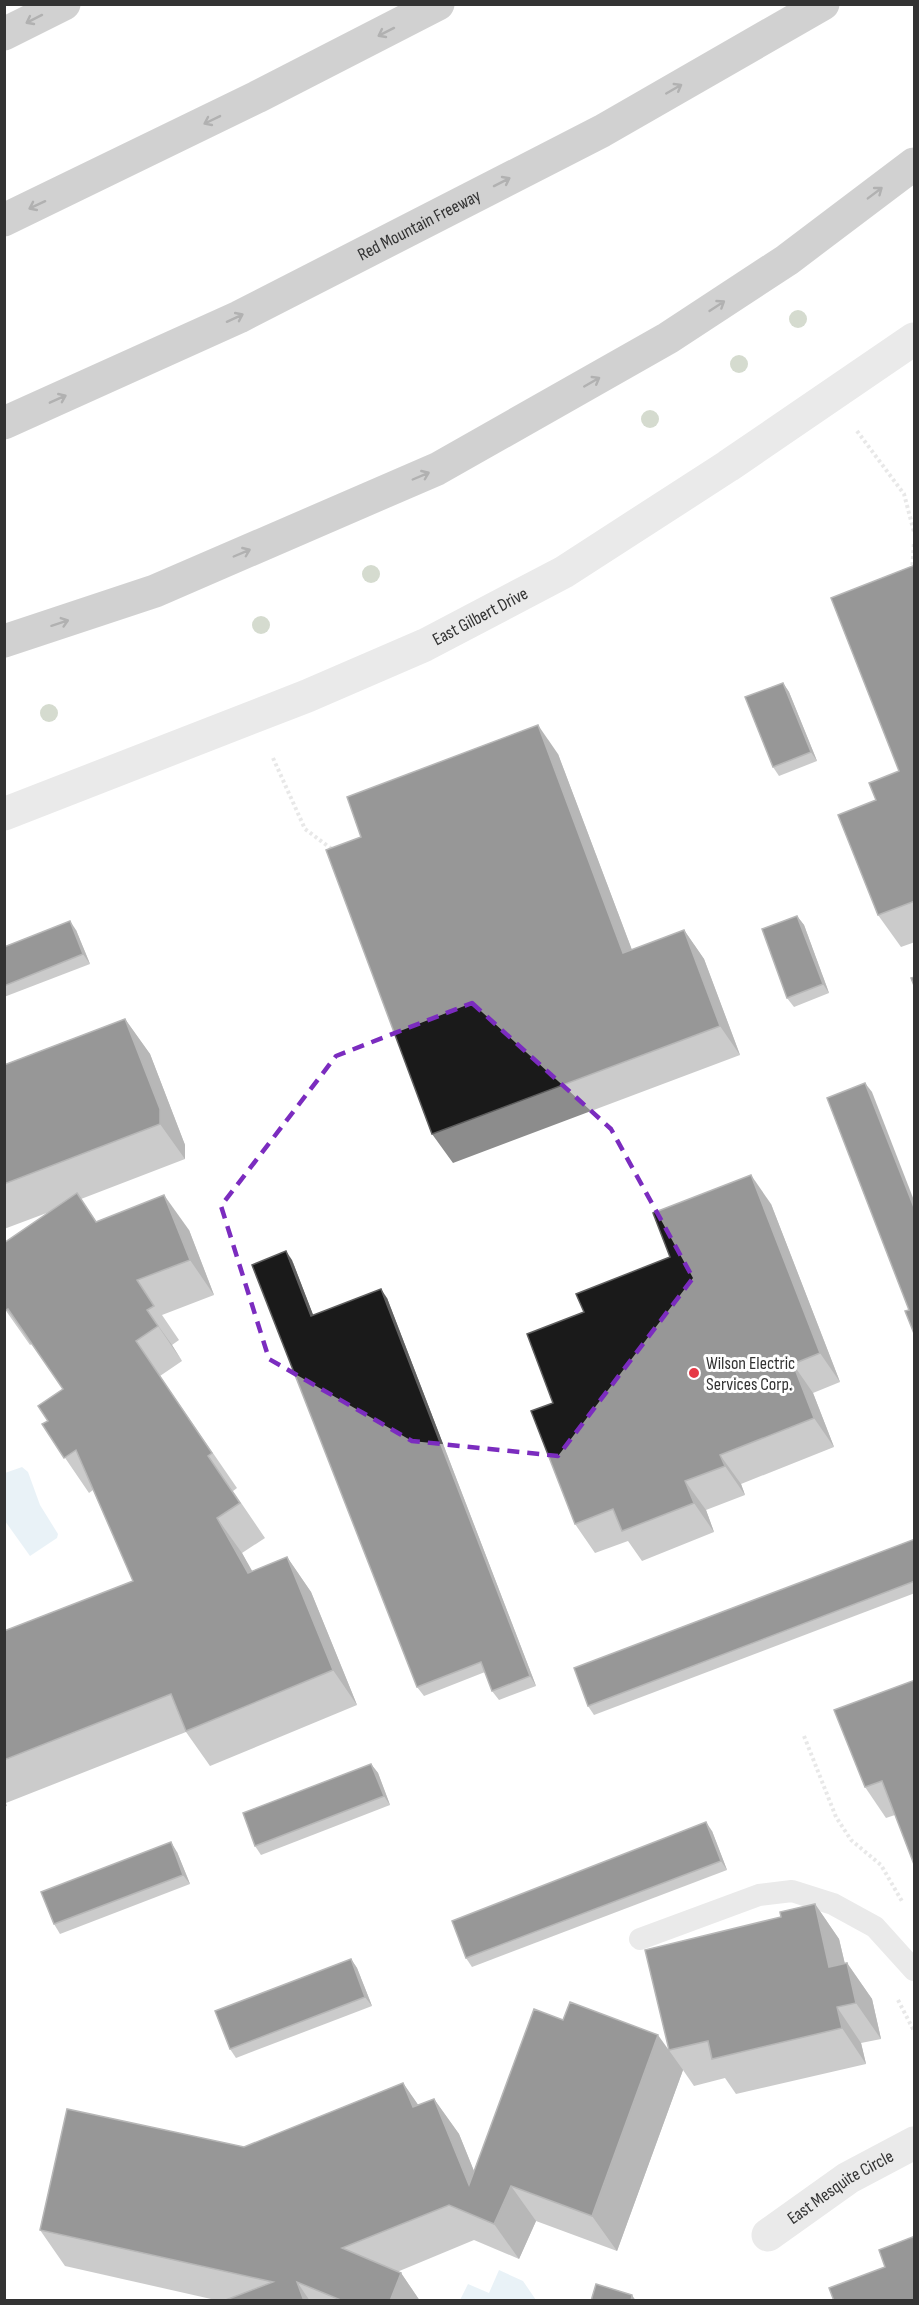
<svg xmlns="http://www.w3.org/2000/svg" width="919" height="2305" viewBox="0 0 919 2305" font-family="'Sofia Sans Condensed',sans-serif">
<rect width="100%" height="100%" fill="#fff"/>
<g fill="#cfe2ee">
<path d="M22,1467L28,1472L40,1505L58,1534L57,1538L30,1556L5,1521V1473Z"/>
<path d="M499,2270L523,2281L536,2300H460L468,2284L489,2293Z"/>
</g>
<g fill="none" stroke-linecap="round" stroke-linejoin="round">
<g stroke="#cdcdcd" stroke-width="4" stroke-dasharray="3 3" stroke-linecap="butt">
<path d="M857,431L904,494L914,532"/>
<path d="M912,571L914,542"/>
<path d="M273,758L305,829L333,850"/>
<path d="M804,1736L836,1817L851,1840L881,1865L903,1903"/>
<path d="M898,2000L914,2031"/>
</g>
<path stroke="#d0d0d0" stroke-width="22" d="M640,1939L759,1895L792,1891L833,1904L875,1927L914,1970"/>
<path stroke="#d0d0d0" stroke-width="33" id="s1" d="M768,2235L848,2178L914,2143"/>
<path stroke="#d0d0d0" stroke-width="33" id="s2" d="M4,814L307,696L425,645L564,572L728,466L914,339"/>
<g stroke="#9a9a9a" stroke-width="33">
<path d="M4,34L64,4"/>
<path d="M4,220L257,97L438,4"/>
<path id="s3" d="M4,423L239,317L602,131L823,4"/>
<path d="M4,641L155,591L437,469L668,338L787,260L914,164"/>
</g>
</g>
<g fill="#a2b095">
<circle cx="798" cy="319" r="9"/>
<circle cx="739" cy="364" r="9"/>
<circle cx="650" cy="419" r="9"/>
<circle cx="371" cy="574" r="9"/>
<circle cx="261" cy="625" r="9"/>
<circle cx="49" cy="713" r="9"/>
</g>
<g fill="#8c8c8c">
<path d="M915,565V942L901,947L878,915L876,800L899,771Z"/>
<path d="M783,683L789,692L817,761L779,776L773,767Z"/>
<path d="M558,754L632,950L684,930L704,959L740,1055L453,1163L432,1134L361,837Z"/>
<path d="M797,916L804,925L829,993L794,1007L787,998Z"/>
<path d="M76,930L90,964L4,997V947Z"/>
<path d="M125,1019L150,1054L185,1145V1159L81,1199L96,1221L189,1230L214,1295L162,1315L179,1340L172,1345L182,1361L160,1376L237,1488L233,1491L265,1538L242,1553L252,1572L287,1557L311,1592L357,1705L210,1766L186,1732L6,1803L7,1806L4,1807V1631L133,1581L93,1490L89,1493L42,1424L48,1421L63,1389L32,1344L30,1345L4,1308L52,1211L4,1229V1065Z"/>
<path d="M771,1204L840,1382L813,1393L834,1447L741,1484L745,1495L706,1510L714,1532L642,1561L628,1541L595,1553L575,1524L553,1403L584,1312L670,1257Z"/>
<path d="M292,1260L313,1315L387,1298L536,1686L499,1700L492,1691L485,1672L424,1696L417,1687Z"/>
<path d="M915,1539V1593L594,1715L588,1706Z"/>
<path d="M915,1680L895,1815L886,1818L865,1787Z"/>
<path d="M371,1764L378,1773L390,1805L261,1855L255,1846Z"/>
<path d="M712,1831L727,1870L472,1967L466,1958Z"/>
<path d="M177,1852L190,1884L60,1934L54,1924Z"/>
<path d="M815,1904L839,1939L845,1964L847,1963L872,1999L881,2039L861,2043L866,2064L736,2094L725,2078L694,2086L683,2070L617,2251L536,2221L519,2259L474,2240L397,2272L401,2273L420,2301H220L65,2266L40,2230L403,2083L418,2105L434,2099L459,2134L474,2171L563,2020L669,2050L781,1917Z"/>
<path d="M351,1959L357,1968L372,2006L236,2058L230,2049Z"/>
</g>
<g fill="#5f5f5f">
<path d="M783,683L789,692L817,761L811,752Z"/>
<path d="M538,725L558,754L644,982L623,953Z"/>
<path d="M797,916L804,925L829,993L823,984Z"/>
<path d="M70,921L76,930L90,964L83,954Z"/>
<path d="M684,930L704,959L740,1055L720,1026Z"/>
<path d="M125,1019L150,1054L185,1145V1159L160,1124Z"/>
<path d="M865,1083L872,1092L915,1203V1210Z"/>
<path d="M751,1175L771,1204L840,1382L820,1353Z"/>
<path d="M164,1195L189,1230L214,1295L190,1260Z"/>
<path d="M286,1251L292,1260L317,1325L311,1316Z"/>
<path d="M381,1289L387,1298L536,1686L530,1676Z"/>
<path d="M147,1310L172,1345L182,1361L158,1326Z"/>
<path d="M793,1364L813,1393L834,1447L814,1418Z"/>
<path d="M720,1455L741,1484L745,1495L725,1466Z"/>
<path d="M685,1481L706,1510L714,1532L694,1503Z"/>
<path d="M217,1518L242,1553L273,1608L248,1573Z"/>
<path d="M287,1557L311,1592L357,1705L333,1670Z"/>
<path d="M371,1764L378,1773L390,1805L384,1796Z"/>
<path d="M706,1822L712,1831L727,1870L721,1861Z"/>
<path d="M171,1842L177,1852L190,1884L183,1875Z"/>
<path d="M815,1904L839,1939L854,2003L829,1967Z"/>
<path d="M351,1959L357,1968L372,2006L365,1997Z"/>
<path d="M847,1963L872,1999L881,2039L856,2003Z"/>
<path d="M837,2007L861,2043L866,2064L842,2028Z"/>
<path d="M658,2035L683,2070L617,2251L592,2216Z"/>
<path d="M403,2083L428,2119L413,2107Z"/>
<path d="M434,2099L459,2134L494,2221L469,2185Z"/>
<path d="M511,2186L536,2221L519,2259L494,2224Z"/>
<path d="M401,2273L420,2301H390Z"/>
<path d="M297,2282L310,2301H304Z"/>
<path d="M632,2295L636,2301H631Z"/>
</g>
<g fill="#1a1a1a" stroke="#5f5f5f" stroke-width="1.5">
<path d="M915,565V901L878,915L838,815L876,800L869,783L899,771L831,598Z"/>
<path d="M783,683L811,752L773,767L745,697Z"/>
<path d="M538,725L623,953L684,930L720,1026L432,1134L326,850L361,837L347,797Z"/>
<path d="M797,916L823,984L787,998L762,929Z"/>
<path d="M70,921L83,954L4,986V947Z"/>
<path d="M915,977V988L911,978Z"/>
<path d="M125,1019L160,1109V1124L4,1184V1065Z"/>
<path d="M865,1083L915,1210V1336L905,1311L909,1310L827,1098Z"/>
<path d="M751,1175L820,1353L793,1364L814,1418L720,1455L725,1466L685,1481L694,1503L622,1531L613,1509L575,1524L531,1411L553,1403L527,1334L584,1312L576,1294L670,1257L653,1213Z"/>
<path d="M77,1193L96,1222L164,1195L190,1260L137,1280L154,1306L147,1310L158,1326L136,1341L212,1453L208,1456L240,1503L217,1518L248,1573L287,1557L333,1670L186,1731L171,1694L4,1760V1631L133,1581L76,1450L64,1458L42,1424L48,1421L38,1406L63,1389L8,1309L6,1310L4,1308V1243Z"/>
<path d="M286,1251L311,1316L381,1289L530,1676L492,1691L481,1662L417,1687L252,1265Z"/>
<path d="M915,1539V1581L588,1706L574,1668Z"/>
<path d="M915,1680V1867L882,1781L865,1787L834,1710Z"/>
<path d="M371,1764L384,1796L255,1846L243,1813Z"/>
<path d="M706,1822L721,1861L466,1958L452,1921Z"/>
<path d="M171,1842L183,1875L54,1924L41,1892Z"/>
<path d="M815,1904L829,1967L847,1963L856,2003L837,2007L842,2028L712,2059L708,2041L669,2050L645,1950L781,1917L780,1912Z"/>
<path d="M351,1959L365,1997L230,2049L215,2011Z"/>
<path d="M570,2002L658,2035L592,2216L511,2186L494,2224L449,2205L342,2248L401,2273L390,2301H343L297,2282L304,2301H223L273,2282L40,2230L67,2109L244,2147L403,2083L413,2107L434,2099L469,2185L534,2009L563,2020Z"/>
<path d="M915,2236V2301H834L829,2288L885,2267L879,2250Z"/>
<path d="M596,2284L632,2295L631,2301H591Z"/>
</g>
<defs><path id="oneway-shaft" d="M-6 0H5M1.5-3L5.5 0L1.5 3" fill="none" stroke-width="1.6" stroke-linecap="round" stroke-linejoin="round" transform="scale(1.5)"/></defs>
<g stroke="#525252">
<use href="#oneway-shaft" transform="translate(34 19) rotate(153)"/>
<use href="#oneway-shaft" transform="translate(386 32) rotate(153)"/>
<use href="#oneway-shaft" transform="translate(674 89) rotate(-30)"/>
<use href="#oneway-shaft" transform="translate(212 120) rotate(154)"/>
<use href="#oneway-shaft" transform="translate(502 182) rotate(-27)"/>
<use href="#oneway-shaft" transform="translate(875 193) rotate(-37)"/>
<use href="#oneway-shaft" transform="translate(37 205) rotate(155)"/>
<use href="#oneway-shaft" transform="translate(717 306) rotate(-33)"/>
<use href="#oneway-shaft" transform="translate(235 318) rotate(-25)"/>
<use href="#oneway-shaft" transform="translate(592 382) rotate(-30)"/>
<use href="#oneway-shaft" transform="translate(58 399) rotate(-24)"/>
<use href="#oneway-shaft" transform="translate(421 476) rotate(-23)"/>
<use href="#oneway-shaft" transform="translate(242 553) rotate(-23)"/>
<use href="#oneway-shaft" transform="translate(60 623) rotate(-18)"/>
</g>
<path d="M0 0H919V2305H0ZM472,1003L611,1129L693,1278L558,1456L412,1441L269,1359L221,1206L336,1056Z" fill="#fff" fill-opacity=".55" fill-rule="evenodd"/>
<path fill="none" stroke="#7b2cbf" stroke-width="4.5" stroke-dasharray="12 8" stroke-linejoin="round" d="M472,1003L611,1129L693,1278L558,1456L412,1441L269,1359L221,1206L336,1056Z"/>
<circle fill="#e63946" stroke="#fff" stroke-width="2" cx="694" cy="1373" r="6"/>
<g text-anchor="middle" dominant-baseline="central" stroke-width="6" stroke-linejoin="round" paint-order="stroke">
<g font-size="18" fill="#333" stroke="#fff">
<text stroke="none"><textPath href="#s3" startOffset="460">Red Mountain Freeway</textPath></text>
<text stroke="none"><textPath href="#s2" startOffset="516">East Gilbert Drive</textPath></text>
<text stroke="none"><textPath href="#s1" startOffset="87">East Mesquite Circle</textPath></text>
</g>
<g font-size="18" fill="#333" stroke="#fff" text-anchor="start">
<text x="706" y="1363">Wilson Electric<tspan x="706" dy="21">Services Corp.</tspan></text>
</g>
</g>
<rect width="919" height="2305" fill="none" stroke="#333333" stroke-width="12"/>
</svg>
